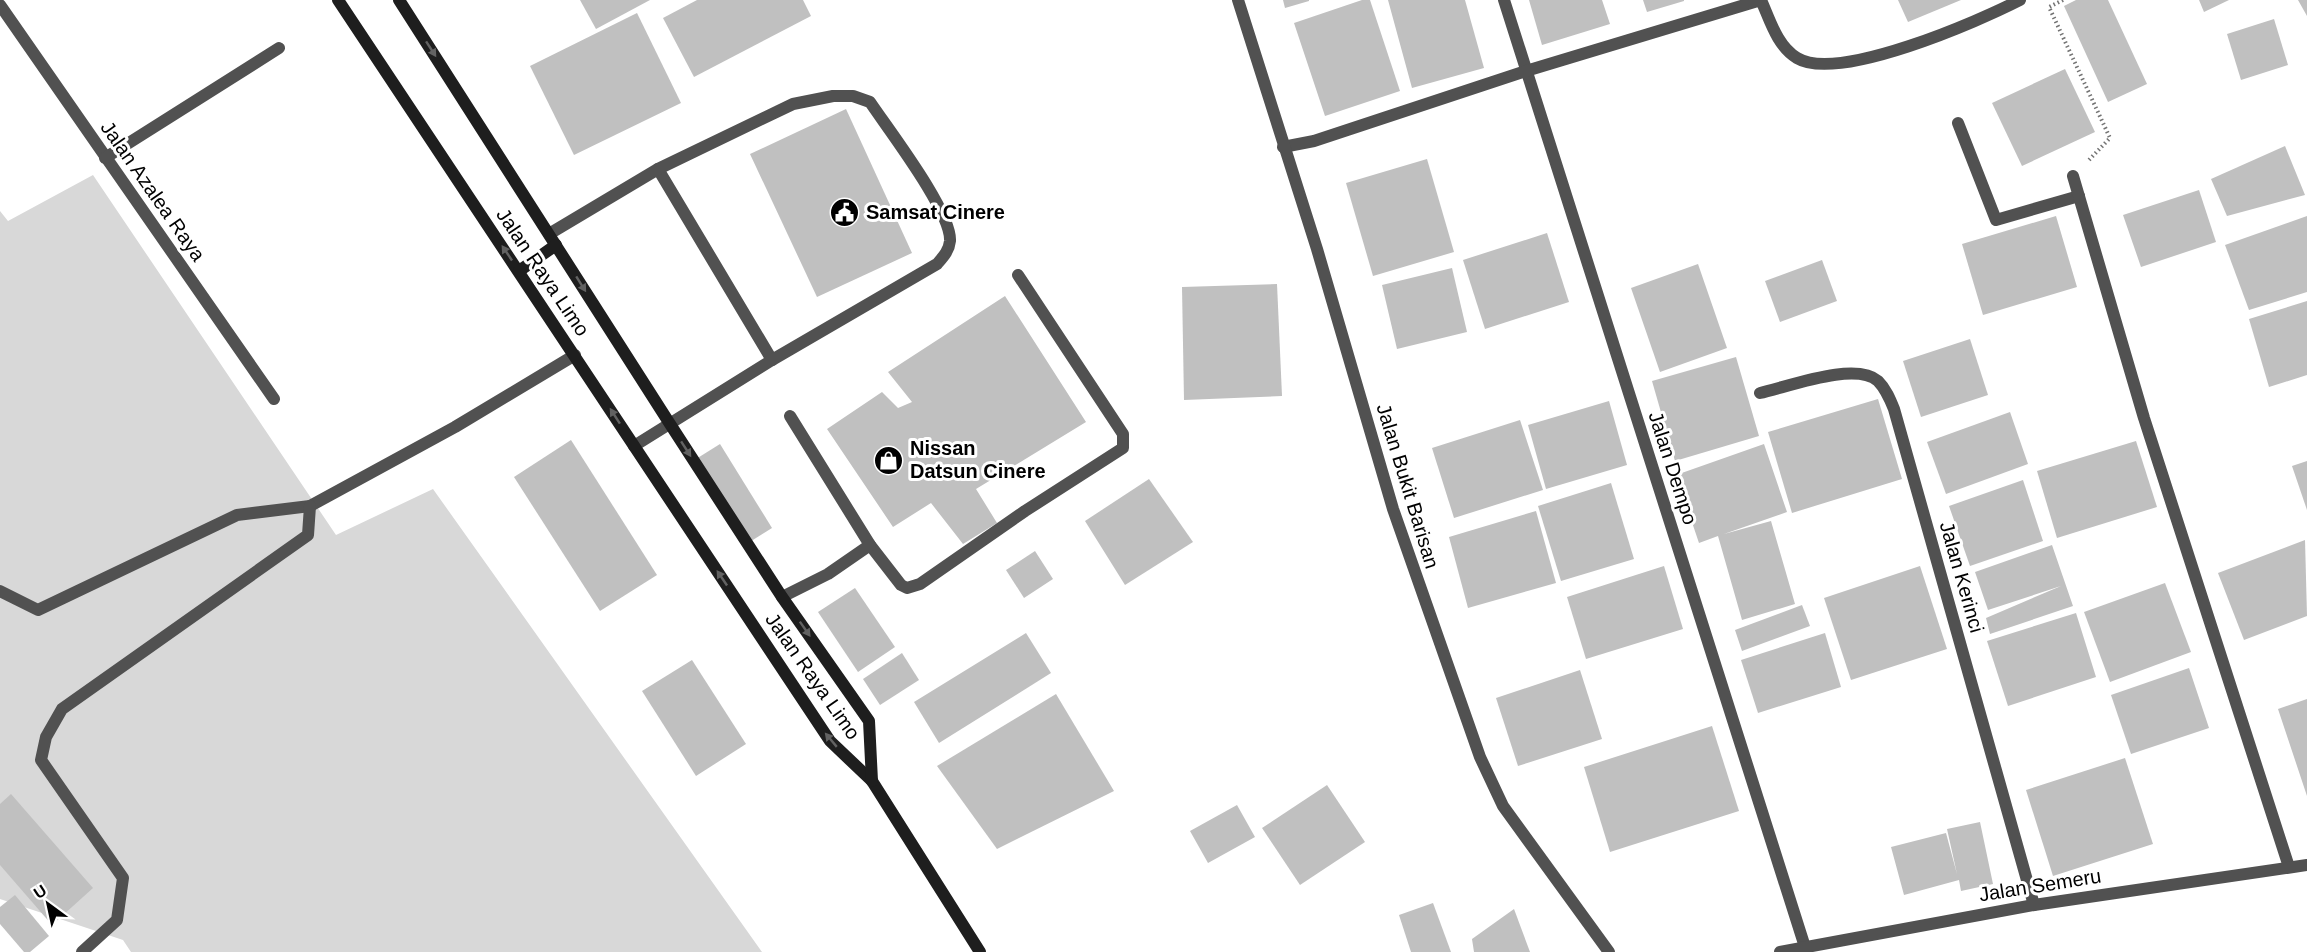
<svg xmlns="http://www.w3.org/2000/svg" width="2307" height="952" viewBox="0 0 2307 952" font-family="Arial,sans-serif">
<rect width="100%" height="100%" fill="#fff"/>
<path fill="#d8d8d8" d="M93,175L336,535L433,489L762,952H131L123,940L0,899V211L8,221Z"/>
<g fill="#c0c0c0">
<path d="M580,0H650L596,29Z"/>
<path d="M697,0H803L811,16L694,77L663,18Z"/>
<path d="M1283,0H1309V1L1285,8Z"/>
<path d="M1362,0H1370L1400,91L1325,116L1294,23Z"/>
<path d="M1388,0H1465L1484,68L1412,88Z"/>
<path d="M1529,0H1602L1610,24L1542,45Z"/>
<path d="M1643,0H1684V1L1647,12Z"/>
<path d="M1898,0H1961L1908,22Z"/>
<path d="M2076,0H2108L2147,84L2108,102L2064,6Z"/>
<path d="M2199,0H2229L2204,12Z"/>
<path d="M2298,0H2307V16Z"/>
<path d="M637,13L681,103L574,155L530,66Z"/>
<path d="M2274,19L2288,65L2241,80L2227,34Z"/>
<path d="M2065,69L2095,132L2022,166L1992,103Z"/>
<path d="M846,109L912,253L817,297L750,154Z"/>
<path d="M2285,146L2305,195L2227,216L2211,179Z"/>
<path d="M1427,159L1454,252L1373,276L1346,183Z"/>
<path d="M2199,190L2216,242L2141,267L2123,215Z"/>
<path d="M2056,216L2077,287L1983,315L1962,244Z"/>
<path d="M2307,216V292L2249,310L2225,245Z"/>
<path d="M1547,233L1569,302L1485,329L1463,260Z"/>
<path d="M1822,260L1837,301L1780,322L1765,281Z"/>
<path d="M1698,264L1727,348L1660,372L1631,288Z"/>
<path d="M1452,268L1467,332L1397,349L1382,285Z"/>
<path d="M1277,284L1282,396L1184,400L1182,287Z"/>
<path d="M1005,296L1086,422L976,489L997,523L963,544L931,503L893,527L827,429L882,392L898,408L912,402L888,372Z"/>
<path d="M2307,301V375L2269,387L2249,319Z"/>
<path d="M1970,339L1988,395L1921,417L1903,361Z"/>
<path d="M1736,357L1759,436L1675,461L1652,381Z"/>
<path d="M1878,399L1902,479L1792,513L1768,432Z"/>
<path d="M1609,401L1627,465L1546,489L1528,425Z"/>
<path d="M2010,412L2028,464L1946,494L1927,442Z"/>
<path d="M1520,420L1543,490L1454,518L1432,448Z"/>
<path d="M571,440L657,575L600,611L514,477Z"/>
<path d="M2136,441L2157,507L2057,538L2037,471Z"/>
<path d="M720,444L772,528L748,543L696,459Z"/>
<path d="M1764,444L1787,512L1724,534L1771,521L1795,604L1742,620L1718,536L1699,543L1676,475Z"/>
<path d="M2307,461V510L2292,466Z"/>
<path d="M1149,479L1193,542L1125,585L1085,521Z"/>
<path d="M2023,480L2043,541L1970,566L1949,506Z"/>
<path d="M1611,483L1634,559L1561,581L1538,506Z"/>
<path d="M1536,511L1556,583L1468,608L1449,537Z"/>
<path d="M2305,540L2307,616L2244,640L2218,573Z"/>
<path d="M2052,545L2073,606L1990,634L1986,618L2061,586L1988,610L1975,572Z"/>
<path d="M1035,551L1053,579L1024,598L1006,570Z"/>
<path d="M1664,566L1683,629L1586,659L1567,597Z"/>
<path d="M1920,566L1947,649L1851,680L1824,598Z"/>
<path d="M2165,583L2191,652L2110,682L2084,612Z"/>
<path d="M855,588L895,647L858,672L818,612Z"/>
<path d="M1802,605L1810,626L1742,651L1735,630Z"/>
<path d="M2076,613L2096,677L2008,706L1987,641Z"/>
<path d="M1026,633L1051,673L939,743L914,702Z"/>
<path d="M1825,633L1841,687L1758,713L1741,660Z"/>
<path d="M902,653L919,680L880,705L863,679Z"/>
<path d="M692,660L746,744L696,776L642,691Z"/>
<path d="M2189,668L2209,728L2131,754L2111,695Z"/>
<path d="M1580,670L1602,739L1518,766L1496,698Z"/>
<path d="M1056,694L1114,791L997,849L937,766Z"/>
<path d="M2307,699V796L2278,709Z"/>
<path d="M1712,726L1739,811L1610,852L1584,767Z"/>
<path d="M2125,758L2153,844L2053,876L2026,790Z"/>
<path d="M1327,785L1365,842L1300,885L1262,828Z"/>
<path d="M11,794L93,888L52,925L0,865V804Z"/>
<path d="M1237,805L1255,837L1208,863L1190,831Z"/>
<path d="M1980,822L1993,884L1961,891L1959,880L1904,895L1891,847L1946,833L1957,874L1947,829Z"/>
<path d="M15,895L49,936L30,952H24L0,924V907Z"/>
<path d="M1433,903L1451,952H1411L1399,915Z"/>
<path d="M1514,909L1530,952H1474L1472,939Z"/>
</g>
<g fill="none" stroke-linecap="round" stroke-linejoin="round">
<path stroke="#737373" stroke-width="4" stroke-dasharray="1.5 3" stroke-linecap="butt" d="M2063,0L2049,7L2110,138L2089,160"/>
<g stroke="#515151" stroke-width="12">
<path d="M658,169L772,360"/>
<path d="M549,234L658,169L793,104L833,96H853L870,102C888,129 952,212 950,241C949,251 943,257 937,264L772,360L634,446"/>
<path d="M790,416L870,545L901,585L907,588L920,584L1025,511L1123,448V434L1018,275"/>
<path d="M782,597L828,574L870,545"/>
</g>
<g stroke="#515151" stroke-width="12">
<path d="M1504,0L1805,947"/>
<path d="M0,5L274,399"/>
<path d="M1958,123L1996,220L2079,196"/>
<path d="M1283,147L1314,141L1526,71L1761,0C1770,20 1777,46 1797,58C1838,83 1979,21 2020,0"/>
<path d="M105,158L279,48"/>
<path d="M2073,176L2144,418L2289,867"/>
<path d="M1760,393C1788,387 1855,361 1878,381C1886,389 1890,399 1894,409L2034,905"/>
<path d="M0,591L38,610L237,515L310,506L455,427L575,355"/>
<path d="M82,952L117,920L123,878L41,760L46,737L62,709L308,535L310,506"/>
<path d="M1780,952L2034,905L2307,865"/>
</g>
<path stroke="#515151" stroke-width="12" d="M1238,0L1317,249L1393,509L1480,757L1503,806L1609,952"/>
<g stroke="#1e1e1e" stroke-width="12">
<path d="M338,0L830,741L872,781L980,952"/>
<path d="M399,0L670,424L782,597L869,721L872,781"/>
<path d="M519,271L556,245"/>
</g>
</g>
<defs><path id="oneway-solid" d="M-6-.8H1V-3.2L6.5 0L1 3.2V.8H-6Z" transform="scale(1.5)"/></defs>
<g fill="#626262">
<use href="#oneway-solid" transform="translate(431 49) rotate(57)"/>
<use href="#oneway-solid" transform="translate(507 253) rotate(-124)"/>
<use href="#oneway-solid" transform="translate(581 284) rotate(58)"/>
<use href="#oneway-solid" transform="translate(615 416) rotate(-123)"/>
<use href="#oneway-solid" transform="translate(686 449) rotate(57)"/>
<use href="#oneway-solid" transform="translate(722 578) rotate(-124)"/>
<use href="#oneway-solid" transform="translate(805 629) rotate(55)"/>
<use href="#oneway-solid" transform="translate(831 740) rotate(-130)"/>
</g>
<defs>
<symbol id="civic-disc" viewBox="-11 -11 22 22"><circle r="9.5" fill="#000" stroke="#fff"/><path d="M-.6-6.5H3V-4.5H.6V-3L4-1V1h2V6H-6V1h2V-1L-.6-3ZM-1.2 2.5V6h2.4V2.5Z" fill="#fff"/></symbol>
<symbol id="shop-disc" viewBox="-11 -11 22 22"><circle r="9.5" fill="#000" stroke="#fff"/><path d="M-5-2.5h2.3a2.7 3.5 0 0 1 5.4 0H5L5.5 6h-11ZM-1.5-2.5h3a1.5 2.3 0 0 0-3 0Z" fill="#fff"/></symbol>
</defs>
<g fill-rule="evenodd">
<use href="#civic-disc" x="828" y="196" width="33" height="33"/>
<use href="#shop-disc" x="872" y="444" width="33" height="33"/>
</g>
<g text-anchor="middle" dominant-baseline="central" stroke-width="6" stroke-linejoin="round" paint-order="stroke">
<g font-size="20" fill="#000" stroke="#fff">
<text transform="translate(153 191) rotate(55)">Jalan Azalea Raya</text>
<text transform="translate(543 272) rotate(56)">Jalan Raya Limo</text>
<text transform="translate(1673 468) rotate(72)">Jalan Dempo</text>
<text transform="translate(1408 486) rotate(73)">Jalan Bukit Barisan</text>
<text transform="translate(1962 577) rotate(74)">Jalan Kerinci</text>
<text transform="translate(813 676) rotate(55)">Jalan Raya Limo</text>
<text transform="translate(2040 885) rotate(-9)">Jalan Semeru</text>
</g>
<g font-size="20" font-weight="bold" fill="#000" stroke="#fff" text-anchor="start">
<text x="866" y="212">Samsat Cinere</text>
<text x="910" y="448">Nissan<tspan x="910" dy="23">Datsun Cinere</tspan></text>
</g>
</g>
<g transform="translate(48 904) rotate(327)" stroke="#ffffff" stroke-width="4.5" paint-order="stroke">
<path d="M0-4.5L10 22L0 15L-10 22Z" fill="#000000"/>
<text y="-9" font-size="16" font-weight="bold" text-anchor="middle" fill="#000000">U</text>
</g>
</svg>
